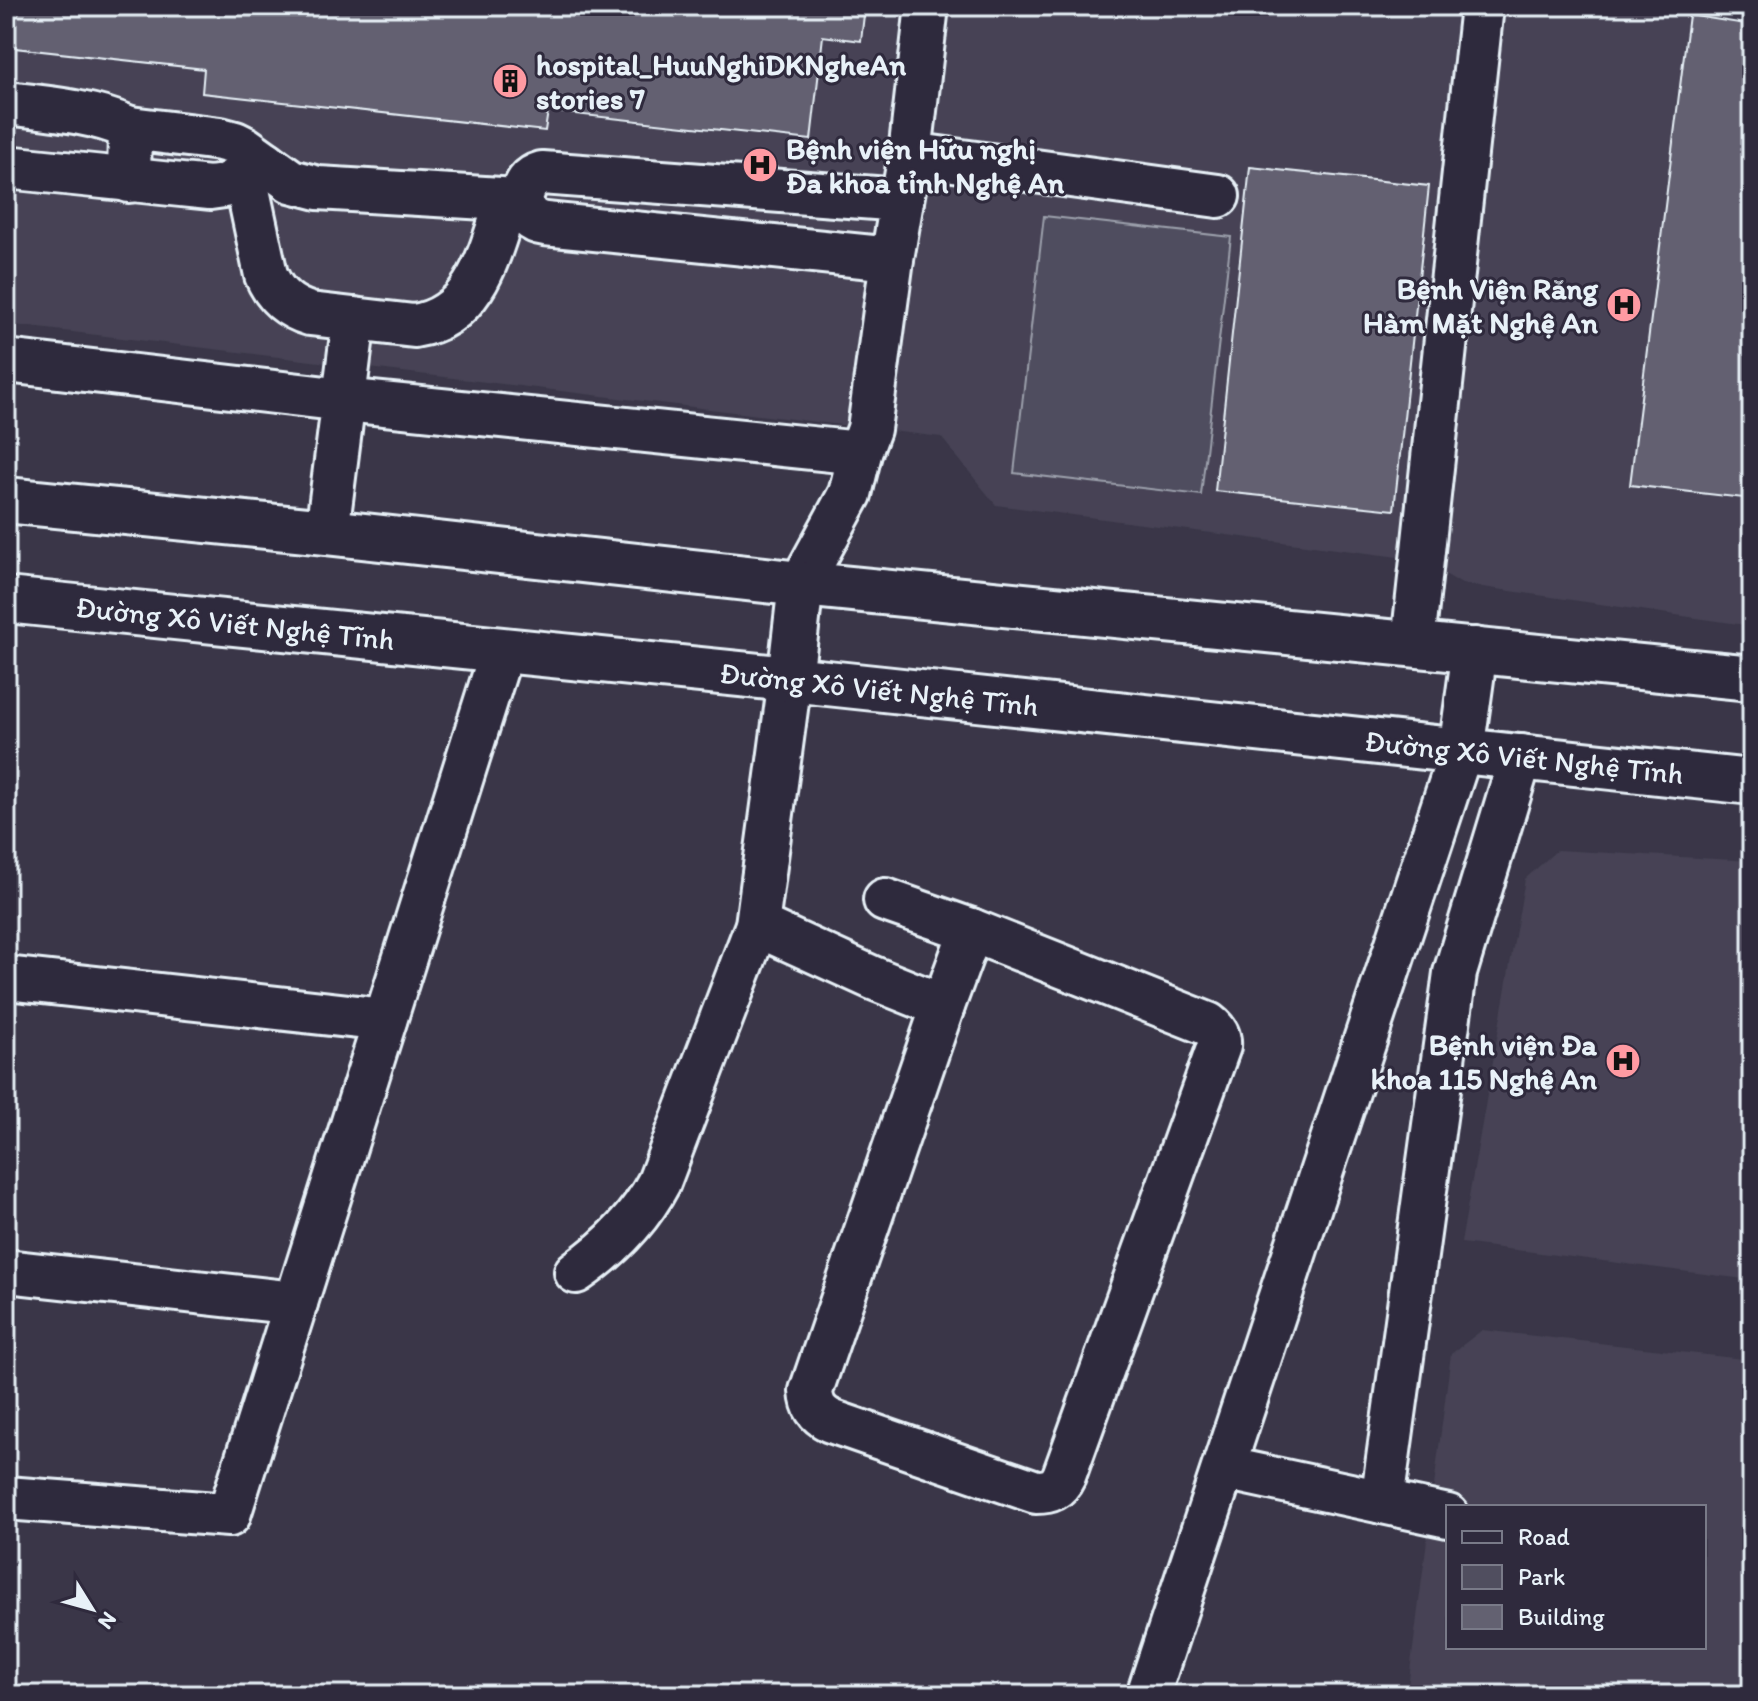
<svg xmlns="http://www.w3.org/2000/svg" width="1758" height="1701" viewBox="0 0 1758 1701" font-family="Itim,sans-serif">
<rect width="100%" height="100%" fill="#3a3648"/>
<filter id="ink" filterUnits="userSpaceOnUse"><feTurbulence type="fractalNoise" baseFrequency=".0125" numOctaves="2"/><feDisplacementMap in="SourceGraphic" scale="16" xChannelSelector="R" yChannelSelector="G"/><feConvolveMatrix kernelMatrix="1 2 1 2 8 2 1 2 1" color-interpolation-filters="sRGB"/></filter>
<g filter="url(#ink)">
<g fill="#464354" fill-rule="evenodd">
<path d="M6,6H1633L1752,25V626L1462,584L1421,560L996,505L941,437L6,324Z"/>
<path d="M1557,850L1752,861V1280L1461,1243L1525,879Z"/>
<path d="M1482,1330L1752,1360V1695H1407L1451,1354ZM1448,1507H1704V1647H1448Z"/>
</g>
<path fill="#504e5f" stroke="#9ca0ac" stroke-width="2" d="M1044,216L1231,237L1201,495L1014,473Z"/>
<g fill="#636171" stroke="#e8f1f8" stroke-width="2">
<path d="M6,6H865L861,41L823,36L811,140L548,111L545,131L202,93L204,69L6,47Z"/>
<path d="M1689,15L1752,25V499L1630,485Z"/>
<path d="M1250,167L1429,186L1394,510L1215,491Z"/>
</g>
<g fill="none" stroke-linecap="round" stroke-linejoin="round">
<defs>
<g id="minor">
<path d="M6,103C49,108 90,111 130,128"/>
<path d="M910,154L1218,196"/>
<path d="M6,167L210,188L224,186L266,163"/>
<path d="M245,176L266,275C275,296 289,308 310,314L414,326C477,317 490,251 507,200"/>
<path d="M129,181L130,128L220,139L235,143L245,148L291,181L318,188L520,200C524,213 530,222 545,224L892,259"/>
<path d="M520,200C525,186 527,177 542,173L902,200"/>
<path d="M6,361L344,400L860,453"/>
<path d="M327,532L354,319"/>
<path d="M801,584L850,494L860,453L869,429L892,259L910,154L927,6"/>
<path d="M1413,643L1482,6"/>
<path d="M757,925L873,978L943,1006L811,1391C812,1406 817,1414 831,1421L1036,1492C1050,1492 1058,1489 1064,1476L1219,1046C1220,1036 1216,1030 1208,1024L971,930L885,900"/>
<path d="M6,978L385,1020"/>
<path d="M943,1006L971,930"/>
<path d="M6,1271L296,1303"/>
<path d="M576,1272C611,1248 639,1220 659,1182L757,925L790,679"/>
<path d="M1224,1468L1448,1516"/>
<path d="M6,1498L229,1515L502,650"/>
<path d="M1382,1502L1455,973L1521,756"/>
<path d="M1148,1695L1461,751"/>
</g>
<g id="major">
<path d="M6,500L327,532L801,584L1752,678"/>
<path d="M6,600L790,679L1752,782"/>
<path d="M790,679L801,584"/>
<path d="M1461,751L1475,650"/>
</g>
</defs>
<use href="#minor" stroke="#e8f1f8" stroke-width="48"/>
<use href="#major" stroke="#e8f1f8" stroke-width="50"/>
<use href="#minor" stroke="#2f2a3d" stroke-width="42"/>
<use href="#major" stroke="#2f2a3d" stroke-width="44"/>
</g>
</g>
<defs>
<symbol id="building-disc" viewBox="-11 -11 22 22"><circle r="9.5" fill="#ff9aa2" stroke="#2f2a3d"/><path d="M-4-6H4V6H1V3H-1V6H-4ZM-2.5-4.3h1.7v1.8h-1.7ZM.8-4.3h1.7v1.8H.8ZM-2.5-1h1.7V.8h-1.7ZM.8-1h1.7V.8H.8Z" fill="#111"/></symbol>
<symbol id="hospital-disc" viewBox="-11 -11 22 22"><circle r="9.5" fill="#ff9aa2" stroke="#2f2a3d"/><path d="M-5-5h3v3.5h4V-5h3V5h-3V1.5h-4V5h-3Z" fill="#111"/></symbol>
</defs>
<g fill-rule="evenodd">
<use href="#building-disc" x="490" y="61" width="40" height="40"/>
<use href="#hospital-disc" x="740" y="145" width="40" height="40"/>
<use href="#hospital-disc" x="1604" y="285" width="40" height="40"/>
<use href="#hospital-disc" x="1603" y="1041" width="40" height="40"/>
</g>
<g text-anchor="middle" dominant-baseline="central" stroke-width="6" stroke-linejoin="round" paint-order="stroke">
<g font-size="30" font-weight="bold" fill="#e8f1f8" stroke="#2f2a3d" text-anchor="start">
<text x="536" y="64">hospital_HuuNghiDKNgheAn<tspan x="536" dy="34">stories 7</tspan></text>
<text x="786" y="148">Bệnh viện Hữu nghị<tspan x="786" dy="34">Đa khoa tỉnh Nghệ An</tspan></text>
<text x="1598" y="288" text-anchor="end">Bệnh Viện Răng<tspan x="1598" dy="34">Hàm Mặt Nghệ An</tspan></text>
<text x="1597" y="1044" text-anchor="end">Bệnh viện Đa<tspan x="1597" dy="34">khoa 115 Nghệ An</tspan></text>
</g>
<g font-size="30" fill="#e8f1f8" stroke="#2f2a3d">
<text transform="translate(235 623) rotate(6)">Đường Xô Viết Nghệ Tĩnh</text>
<text transform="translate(879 689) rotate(6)">Đường Xô Viết Nghệ Tĩnh</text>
<text transform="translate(1524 757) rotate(6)">Đường Xô Viết Nghệ Tĩnh</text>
</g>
</g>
<rect width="1758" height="1701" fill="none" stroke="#2f2a3d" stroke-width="32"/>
<rect x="16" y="16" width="1726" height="1669" fill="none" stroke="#e8f1f8" stroke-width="3" filter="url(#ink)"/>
<rect x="1446" y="1505" width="260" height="144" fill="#2f2a3d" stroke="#797a88" stroke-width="2"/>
<rect x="1462" y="1531" width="40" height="12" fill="#2f2a3d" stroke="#797a88" stroke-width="2"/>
<text x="1518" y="1545" font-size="24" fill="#e8f1f8">Road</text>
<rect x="1462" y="1565" width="40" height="24" fill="#504e5f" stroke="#797a88" stroke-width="2"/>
<text x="1518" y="1585" font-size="24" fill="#e8f1f8">Park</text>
<rect x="1462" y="1605" width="40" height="24" fill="#636171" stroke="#797a88" stroke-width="2"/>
<text x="1518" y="1625" font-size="24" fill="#e8f1f8">Building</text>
<g transform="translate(92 1609) rotate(127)" stroke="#2f2a3d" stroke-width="6" paint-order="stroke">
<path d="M0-6L14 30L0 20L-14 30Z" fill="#e8f1f8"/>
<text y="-12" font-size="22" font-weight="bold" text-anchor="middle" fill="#e8f1f8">N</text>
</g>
</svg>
